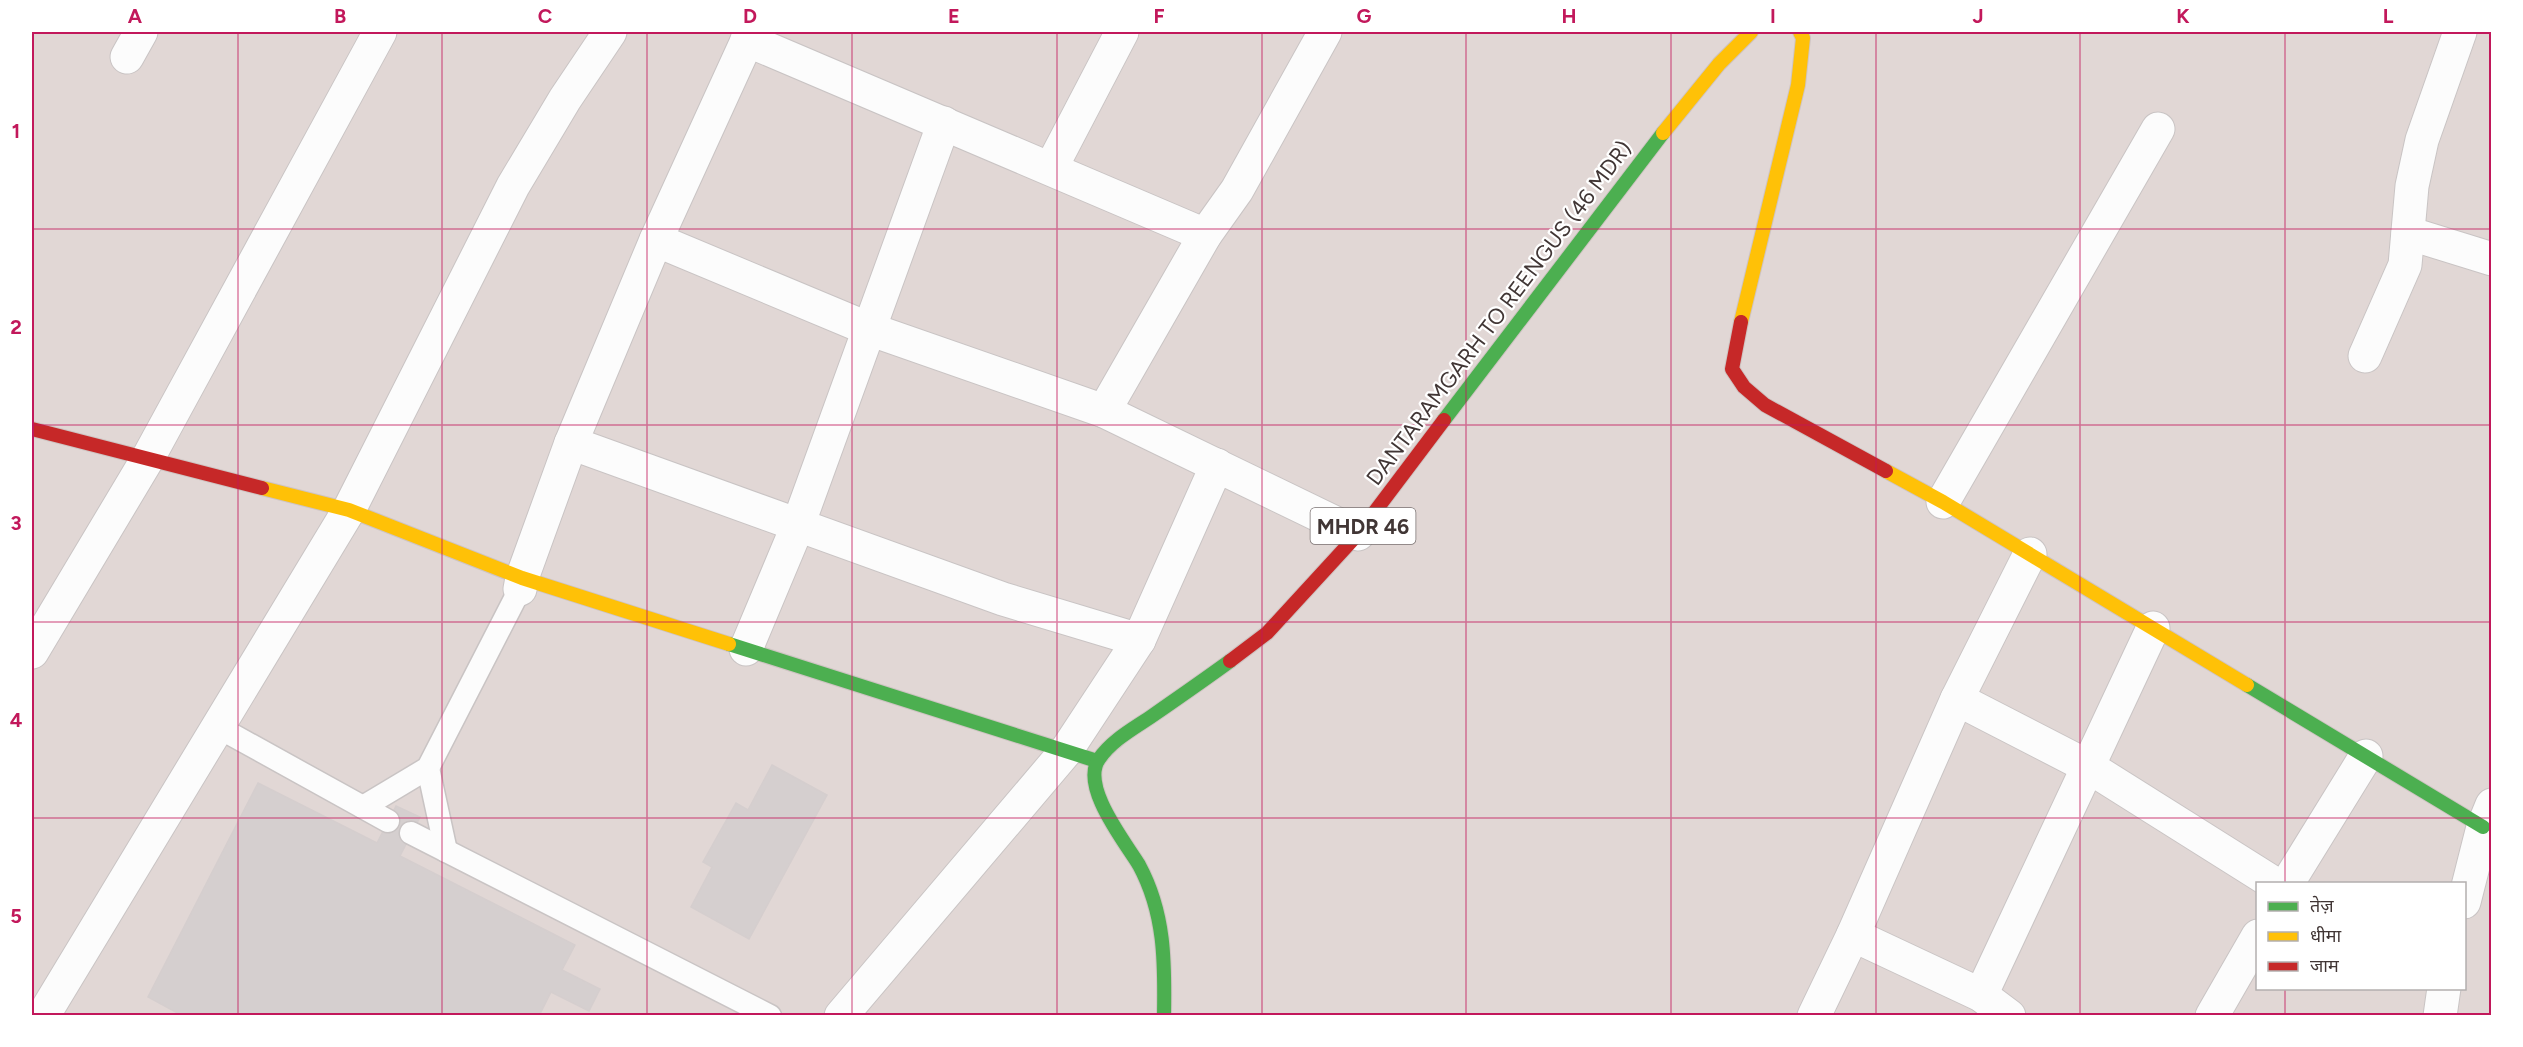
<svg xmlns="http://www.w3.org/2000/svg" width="2523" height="1047" viewBox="0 0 2523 1047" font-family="Figtree,'Noto Sans Devanagari',sans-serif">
<rect width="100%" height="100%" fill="#ede8e8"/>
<path fill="#e1d7d5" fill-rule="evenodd" d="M32,32H2491V1015H32ZM2258,884H2464V988H2258Z"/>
<g fill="#d5cfcf" stroke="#d5cece" stroke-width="1.5">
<path d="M772,765L827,795L749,939L691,907L712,867L703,862L736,803L748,810Z"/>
<path d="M258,783L377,843L396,806L420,817L400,856L575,945L562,970L600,989L589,1011L551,992L539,1016H183L148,997Z"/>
</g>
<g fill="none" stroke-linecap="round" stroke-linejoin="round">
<defs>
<g id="lane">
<path d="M218,727L388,821"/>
<path d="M428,768L446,851"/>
<path d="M363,807L428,768L520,589"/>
<path d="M411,833L770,1016"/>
</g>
<g id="street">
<path d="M747,40L1205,235"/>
<path d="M127,57L141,32"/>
<path d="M1051,168L1122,32"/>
<path d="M2408,233L2492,259"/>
<path d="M656,240L869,329L1104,411L1358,534"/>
<path d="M2365,356L2405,265L2412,186L2422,140L2460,32"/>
<path d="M1104,411L1205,235L1237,190L1325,32"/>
<path d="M571,443L1003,599L1139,640"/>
<path d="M1943,502L2158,129"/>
<path d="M520,589L522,578L571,443L656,240L751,32"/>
<path d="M746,649L798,525L944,123"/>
<path d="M32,652L148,458L380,32"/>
<path d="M1957,699L2089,767L2275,884"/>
<path d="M2287,884L2366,756"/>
<path d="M2464,902L2483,827L2492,805"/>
<path d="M1853,935L1981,995L2009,1016"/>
<path d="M1981,995L2153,628"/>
<path d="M43,1016L349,510L513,186L565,99L610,32"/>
<path d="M841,1016L1066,751L1139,640L1217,465"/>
<path d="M1814,1016L1853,935L1957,699L2030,554"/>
<path d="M2212,1016L2258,936"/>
<path d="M2440,1016L2444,988"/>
</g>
<g id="fast">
<path d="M1444,420L1663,133"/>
<path d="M729,644L1097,761"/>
<path d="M2247,685L2483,827"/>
<path d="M1164,1016C1165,962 1165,913 1139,865C1125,842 1080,786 1099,759C1112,740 1133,729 1152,716C1178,698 1204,680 1230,661"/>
</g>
<g id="slow">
<path d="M1663,133L1719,64L1751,32"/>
<path d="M1741,322L1798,85L1803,38L1800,32"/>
<path d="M1886,471L1943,502L2247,685"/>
<path d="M262,488L349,510L522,578L729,644"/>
</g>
<g id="jam">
<path d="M1741,322L1732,369L1744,387L1765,405L1886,471"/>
<path d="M32,429L262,488"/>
<path d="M1230,661L1267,633L1358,534L1444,420"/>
</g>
</defs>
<use href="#lane" stroke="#c9c4c4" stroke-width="25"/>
<use href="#street" stroke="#c9c4c4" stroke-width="35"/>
<use href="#fast" stroke="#cec4c2" stroke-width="16"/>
<use href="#slow" stroke="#cec4c2" stroke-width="16"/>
<use href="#jam" stroke="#cec4c2" stroke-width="16"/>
<use href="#lane" stroke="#fcfcfc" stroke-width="22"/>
<use href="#street" stroke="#fcfcfc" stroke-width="33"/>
<use href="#fast" stroke="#4caf50" stroke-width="14"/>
<use href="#slow" stroke="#ffc107" stroke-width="14"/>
<use href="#jam" stroke="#c62828" stroke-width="14"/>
</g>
<path fill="none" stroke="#c2185b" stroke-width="1.5" stroke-opacity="0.55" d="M238,32V1016M442,32V1016M647,32V1016M852,32V1016M1057,32V1016M1262,32V1016M1466,32V1016M1671,32V1016M1876,32V1016M2080,32V1016M2285,32V884M32,229H2492M32,425H2492M32,622H2492M32,818H2492M2285,988V1016"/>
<g text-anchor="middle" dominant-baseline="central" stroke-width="4.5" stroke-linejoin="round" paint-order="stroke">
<rect fill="#fff" stroke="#7a7272" stroke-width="1.5" x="1310.5" y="508" width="105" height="36" rx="4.5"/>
<g font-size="21" font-weight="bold" fill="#413635">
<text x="1363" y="526">MHDR 46</text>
</g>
<g font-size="22" fill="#413635" stroke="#fff">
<text transform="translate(1499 313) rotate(-53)">DANTARAMGARH TO REENGUS (46 MDR)</text>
</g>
</g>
<rect width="2523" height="1047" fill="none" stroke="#ffffff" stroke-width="66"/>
<rect x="2256" y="882" width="210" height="108" fill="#ffffff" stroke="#b3afae" stroke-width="1.5"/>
<rect x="2268" y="902" width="30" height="9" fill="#4caf50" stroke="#b3afae" stroke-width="1.5"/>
<text x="2310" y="912" font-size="18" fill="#413635">तेज़</text>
<rect x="2268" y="932" width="30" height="9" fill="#ffc107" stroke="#b3afae" stroke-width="1.5"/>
<text x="2310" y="942" font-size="18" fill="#413635">धीमा</text>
<rect x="2268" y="962" width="30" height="9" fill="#c62828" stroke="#b3afae" stroke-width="1.5"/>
<text x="2310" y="972" font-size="18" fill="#413635">जाम</text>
<rect x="33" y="33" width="2457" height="981" fill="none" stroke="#c2185b" stroke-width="2"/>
<g font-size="20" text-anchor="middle" font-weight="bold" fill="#c2185b">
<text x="135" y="23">A</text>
<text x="340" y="23">B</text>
<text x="545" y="23">C</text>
<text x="750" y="23">D</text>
<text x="954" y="23">E</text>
<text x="1159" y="23">F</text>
<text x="1364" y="23">G</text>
<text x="1569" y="23">H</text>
<text x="1773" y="23">I</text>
<text x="1978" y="23">J</text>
<text x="2183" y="23">K</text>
<text x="2388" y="23">L</text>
<text x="16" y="138">1</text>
<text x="16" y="334">2</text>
<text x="16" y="530">3</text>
<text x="16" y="727">4</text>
<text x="16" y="923">5</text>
</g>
</svg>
